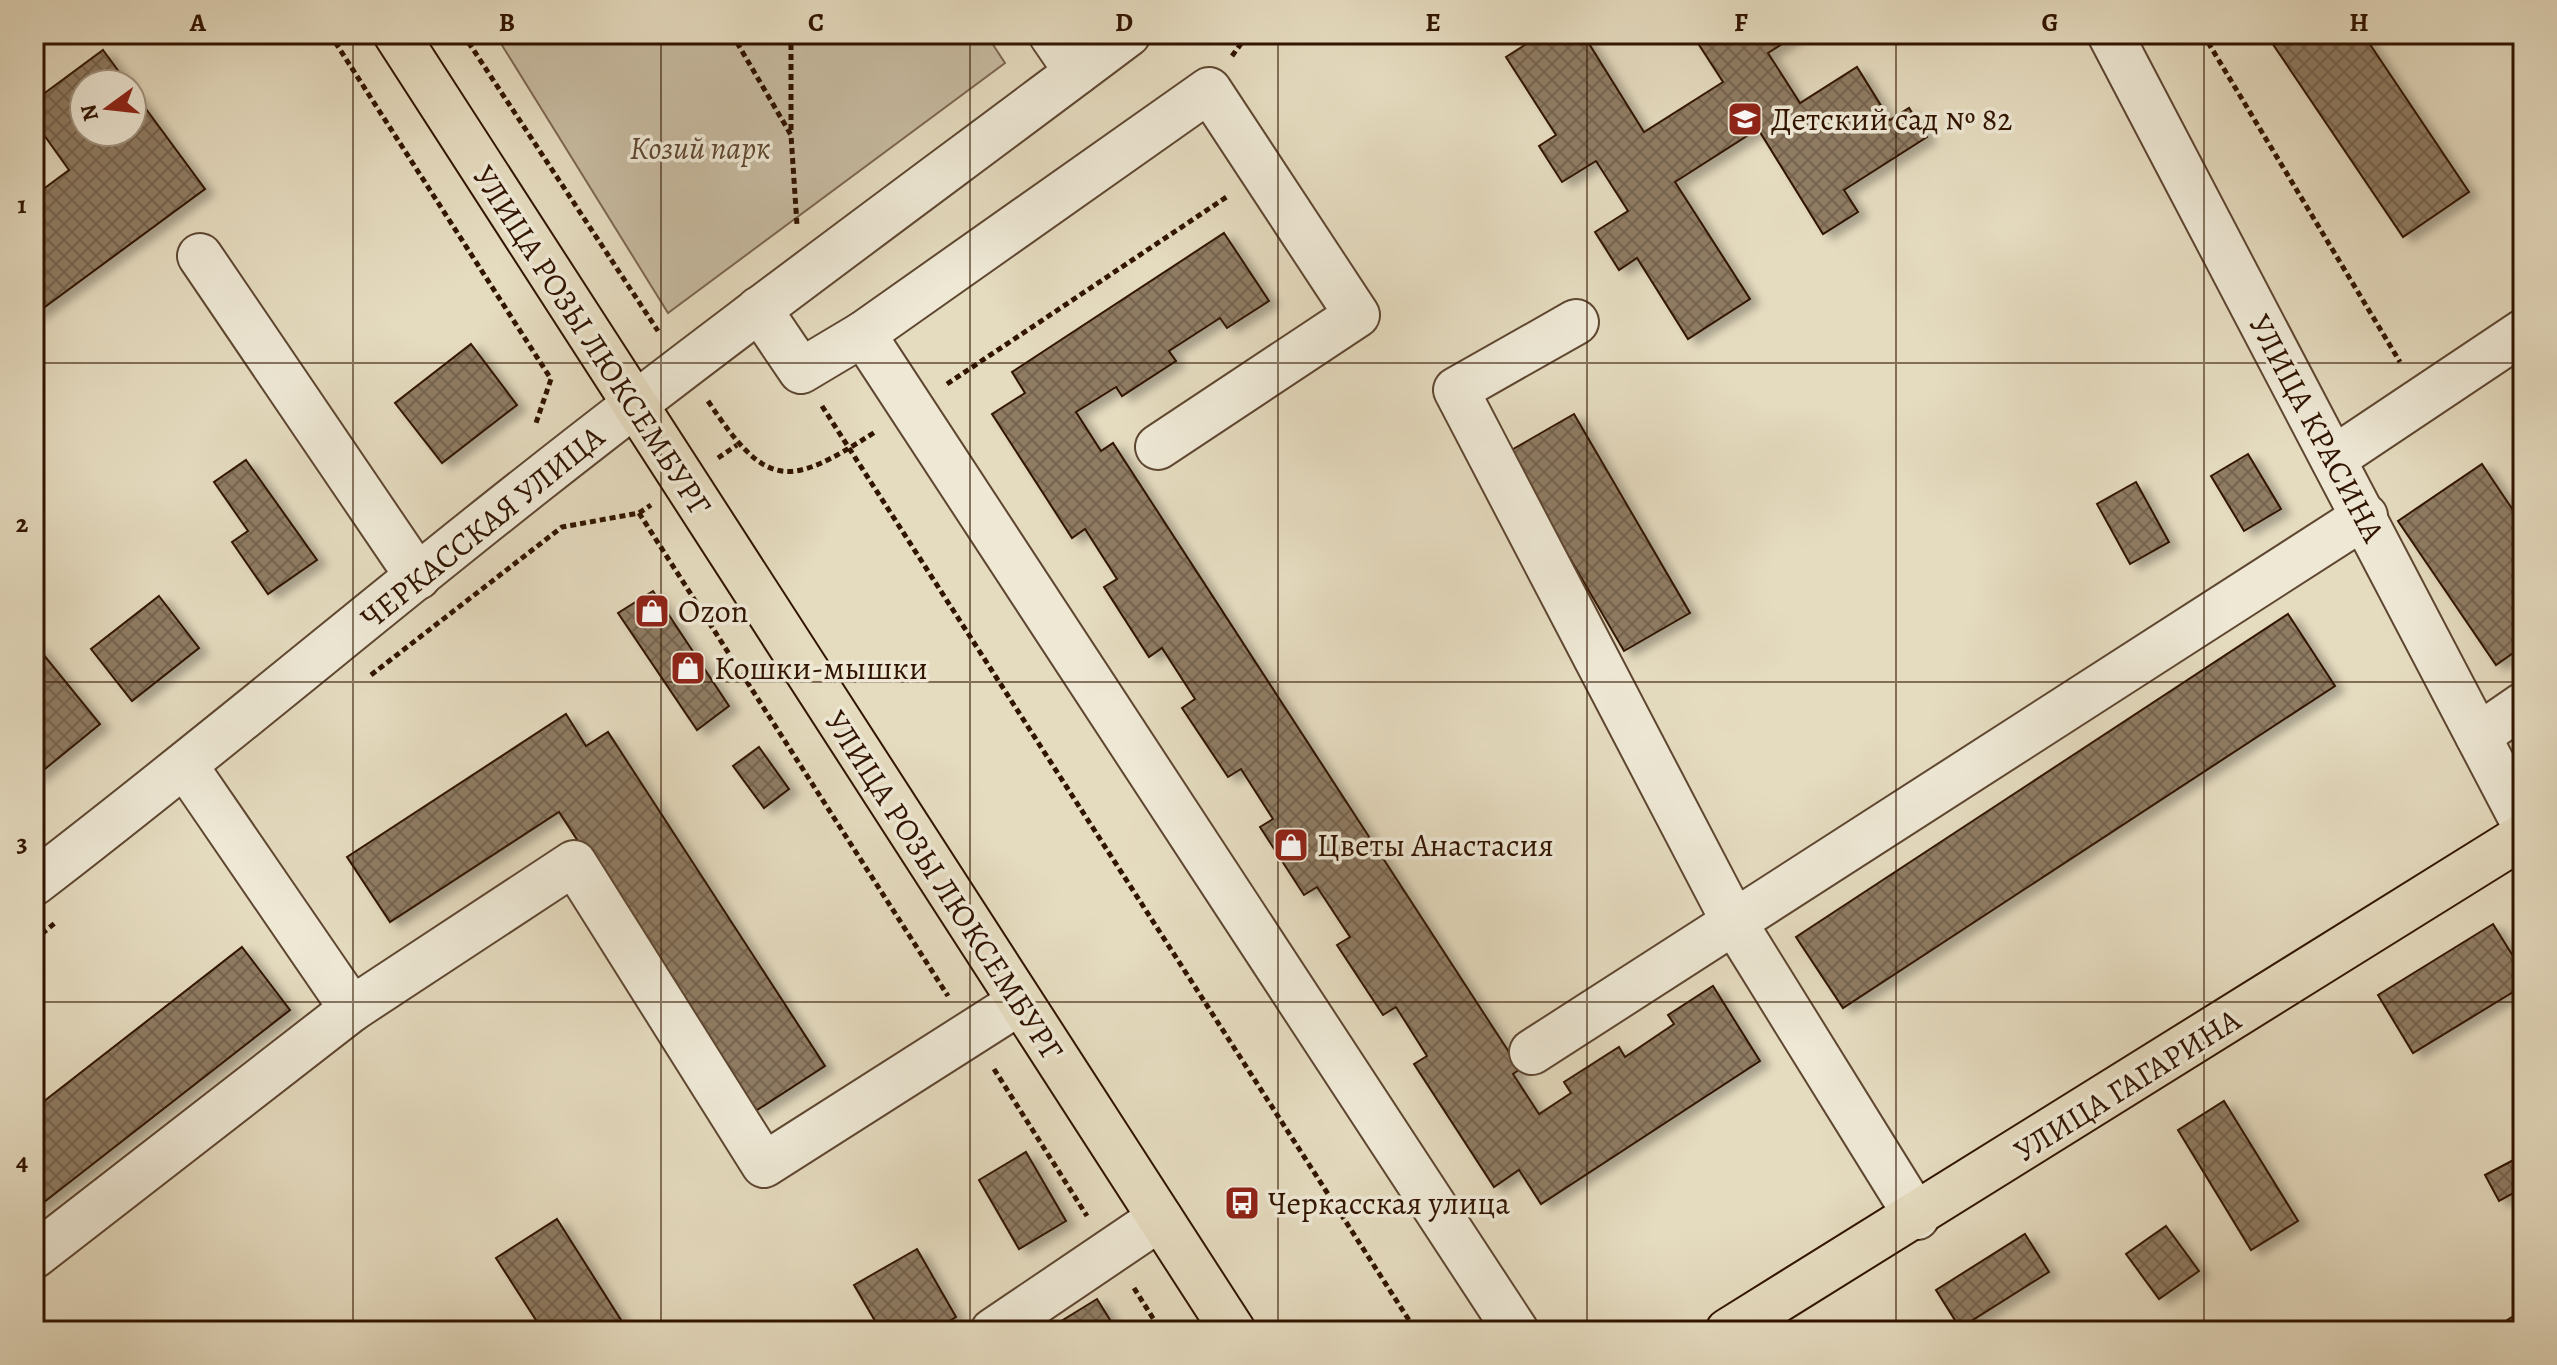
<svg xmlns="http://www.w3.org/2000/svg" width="2557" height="1365" viewBox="0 0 2557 1365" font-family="Alegreya,serif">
<defs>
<pattern id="building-cross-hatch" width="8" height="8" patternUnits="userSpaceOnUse" patternTransform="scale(2)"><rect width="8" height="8" fill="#8f7b63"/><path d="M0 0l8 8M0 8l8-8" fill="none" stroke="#75644f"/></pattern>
<filter id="shadow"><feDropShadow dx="9" dy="5" stdDeviation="4" flood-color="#0004"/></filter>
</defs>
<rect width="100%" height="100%" fill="#e5dbbf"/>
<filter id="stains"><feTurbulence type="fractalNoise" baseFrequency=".0025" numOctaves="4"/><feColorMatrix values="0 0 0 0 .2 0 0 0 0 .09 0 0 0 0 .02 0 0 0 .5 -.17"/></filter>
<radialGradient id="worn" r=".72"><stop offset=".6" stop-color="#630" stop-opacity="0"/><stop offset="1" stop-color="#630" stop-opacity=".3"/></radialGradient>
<path fill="#c6b99f" stroke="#7c6650" stroke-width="2" d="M495,34H986L1005,63L668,313Z"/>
<g fill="url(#building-cross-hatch)" stroke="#311400" stroke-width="2" filter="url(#shadow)">
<path d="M1542,34H1583L1644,132L1723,82L1692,34H1798L1768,53L1800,103L1857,67L1890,120L1909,108L1927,137L1844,190L1858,212L1823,234L1758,129L1675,182L1750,299L1688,339L1637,258L1619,270L1595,232L1628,211L1596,161L1562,182L1539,146L1556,135L1506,57Z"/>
<path d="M2266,34H2363L2469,192L2403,237Z"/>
<path d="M103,50L128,84H84V132H132V90L205,189L34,315V196L69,170L34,121V101Z"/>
<path d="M1224,233L1269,301L1227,328L1220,318L1169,351L1176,361L1122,396L1116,387L1076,412L1101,451L1113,443L1520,1069L1513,1074L1539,1114L1571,1093L1564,1082L1619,1047L1625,1057L1674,1024L1668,1015L1713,986L1760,1061L1541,1204L1519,1170L1494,1187L1414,1064L1427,1056L1396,1007L1383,1015L1337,945L1350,937L1317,887L1304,895L1260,827L1273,819L1241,769L1228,777L1182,708L1195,699L1162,648L1149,657L1104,587L1117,579L1085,529L1072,538L992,414L1025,393L1012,372Z"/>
<path d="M471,344L517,405L442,463L395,403Z"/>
<path d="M1574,414L1690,613L1624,651L1508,452Z"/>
<path d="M2248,454L2281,509L2244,531L2211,476Z"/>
<path d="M246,460L317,560L268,594L232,542L248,531L214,482Z"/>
<path d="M2482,464L2523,525V646L2496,665L2398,521Z"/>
<path d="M2136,482L2169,542L2130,564L2097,504Z"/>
<path d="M653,591L729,706L697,730L618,613Z"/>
<path d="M159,596L199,648L132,701L91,649Z"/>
<path d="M2288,614L2335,686L1843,1008L1796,937Z"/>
<path d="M34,643L100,724L34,778Z"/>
<path d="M566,714L586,746L608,732L825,1066L754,1112L559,812L390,922L347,857Z"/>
<path d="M759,747L789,789L764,808L733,766Z"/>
<path d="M2493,924L2523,972V986L2413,1053L2378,995Z"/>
<path d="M242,947L290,1010L34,1210V1109Z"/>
<path d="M2224,1101L2298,1221L2251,1250L2178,1130Z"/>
<path d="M1026,1152L1066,1221L1019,1249L979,1180Z"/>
<path d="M2523,1155V1188L2499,1201L2485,1175Z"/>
<path d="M557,1219L628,1331H543L496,1258Z"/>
<path d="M2166,1226L2199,1271L2159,1299L2126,1254Z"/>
<path d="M2025,1234L2049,1272L1960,1328L1936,1290Z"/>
<path d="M917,1249L956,1317L933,1331H881L854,1285Z"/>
<path d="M1097,1299L1117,1331H1045Z"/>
<path d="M2523,1310V1331H2490Z"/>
</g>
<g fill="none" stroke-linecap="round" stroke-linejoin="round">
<defs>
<g id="minor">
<path d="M1051,34L1077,72"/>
<path d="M2110,34L2523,822"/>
<path d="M200,256L418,577"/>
<path d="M759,309L801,371L863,334L1516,1331"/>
<path d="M1576,322L1456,390L1734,922L1917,1217"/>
<path d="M863,334L1209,90L1357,315L1158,447"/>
<path d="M2333,459L2523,332"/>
<path d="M2478,736L2523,705"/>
<path d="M186,767L352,1009L574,863L764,1165L1020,1002"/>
<path d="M34,883C204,753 366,615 534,483C729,329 930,183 1128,34"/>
<path d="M1532,1052L2365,516"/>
<path d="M34,1256L352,1009"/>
<path d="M993,1331L1160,1218"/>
</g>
<g id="major">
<path d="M396,34L1233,1331"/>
<path d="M1728,1331L2523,836"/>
</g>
</defs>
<use href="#minor" stroke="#5e4630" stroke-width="48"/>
<use href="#major" stroke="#311400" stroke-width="48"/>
<g stroke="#311400" stroke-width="5" stroke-dasharray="6 4" stroke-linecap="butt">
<path d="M330,34L551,379L536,423"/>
<path d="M463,34L658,331"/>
<path d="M732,34L791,135L797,225"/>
<path d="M791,34V134"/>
<path d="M2203,34L2400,362"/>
<path d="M1232,56L1248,34"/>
<path d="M947,384L1228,196"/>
<path d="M708,401C767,490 788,488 875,432"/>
<path d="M822,406L1416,1331"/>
<path d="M718,458L737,445"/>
<path d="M639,513L948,996"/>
<path d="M371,675L562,527L639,513L651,505"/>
<path d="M34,940L55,923"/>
<path d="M994,1069L1087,1216"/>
<path d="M1134,1288L1161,1331"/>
</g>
<use href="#minor" stroke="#eee8d5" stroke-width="44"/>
<use href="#major" stroke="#e5dbbf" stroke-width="44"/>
</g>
<path fill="none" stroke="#311400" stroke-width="2" stroke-opacity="0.55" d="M353,34V1331M661,34V1331M970,34V1331M1278,34V1331M1587,34V1331M1896,34V1331M2204,34V1331M34,363H2523M34,682H2523M34,1002H2523"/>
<defs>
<symbol id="school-square" viewBox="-11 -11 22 22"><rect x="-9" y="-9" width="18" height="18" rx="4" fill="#8f2418" stroke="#eee8d5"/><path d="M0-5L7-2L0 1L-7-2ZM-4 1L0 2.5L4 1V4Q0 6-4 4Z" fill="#fff"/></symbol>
<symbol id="shop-square" viewBox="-11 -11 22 22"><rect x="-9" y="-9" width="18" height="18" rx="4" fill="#8f2418" stroke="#eee8d5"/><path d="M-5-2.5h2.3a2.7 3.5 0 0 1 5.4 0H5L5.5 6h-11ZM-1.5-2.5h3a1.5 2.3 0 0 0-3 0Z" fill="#fff"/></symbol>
<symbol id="bus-square" viewBox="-11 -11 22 22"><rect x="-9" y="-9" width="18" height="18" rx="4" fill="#8f2418" stroke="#eee8d5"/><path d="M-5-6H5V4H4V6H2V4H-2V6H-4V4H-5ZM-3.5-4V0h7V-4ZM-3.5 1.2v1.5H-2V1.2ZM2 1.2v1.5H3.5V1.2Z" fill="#fff"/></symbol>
</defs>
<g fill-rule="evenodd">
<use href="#school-square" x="1725" y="99" width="40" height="40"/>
<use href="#shop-square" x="632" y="591" width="40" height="40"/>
<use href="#shop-square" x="668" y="648" width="40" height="40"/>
<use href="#shop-square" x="1271" y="825" width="40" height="40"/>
<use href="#bus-square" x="1222" y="1183" width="40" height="40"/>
</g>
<g text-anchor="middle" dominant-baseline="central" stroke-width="7" stroke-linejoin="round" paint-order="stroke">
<g font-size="32" fill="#311400" stroke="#eee8d5" text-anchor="start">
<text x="1771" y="119">Детский сад № 82</text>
<text x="678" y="611">Ozon</text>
<text x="714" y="668">Кошки-мышки</text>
<text x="1317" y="845">Цветы Анастасия</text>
<text x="1268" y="1203">Черкасская улица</text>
</g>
<g font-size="32" font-style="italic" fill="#5e4630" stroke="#eee8d5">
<text x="700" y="148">Козий парк</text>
</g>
<g font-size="32" fill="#311400" stroke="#eee8d5">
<text transform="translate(592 340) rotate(57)">УЛИЦА РОЗЫ ЛЮКСЕМБУРГ</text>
<text transform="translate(2317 428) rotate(62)">УЛИЦА КРАСИНА</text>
<text transform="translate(482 527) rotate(-39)">ЧЕРКАССКАЯ УЛИЦА</text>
<text transform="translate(944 885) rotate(57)">УЛИЦА РОЗЫ ЛЮКСЕМБУРГ</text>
<text transform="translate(2127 1085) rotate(-32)">УЛИЦА ГАГАРИНА</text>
</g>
</g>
<rect width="2557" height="1365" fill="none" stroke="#e5dbbf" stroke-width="88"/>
<g transform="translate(108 108) rotate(255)"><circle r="38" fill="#eee8d5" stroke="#a29380" stroke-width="2"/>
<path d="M0-6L14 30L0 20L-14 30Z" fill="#8f2418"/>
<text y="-12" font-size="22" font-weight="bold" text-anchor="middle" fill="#311400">N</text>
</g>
<rect x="44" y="44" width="2469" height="1277" fill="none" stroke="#311400" stroke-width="3"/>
<g font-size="26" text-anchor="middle" font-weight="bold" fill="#311400">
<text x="198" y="31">A</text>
<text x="507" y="31">B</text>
<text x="816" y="31">C</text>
<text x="1124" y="31">D</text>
<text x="1433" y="31">E</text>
<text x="1741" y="31">F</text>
<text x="2050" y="31">G</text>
<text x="2359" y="31">H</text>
<text x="22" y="213">1</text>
<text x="22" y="532">2</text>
<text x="22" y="851">3</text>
<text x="22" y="1170">4</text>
</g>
<rect width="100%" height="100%" filter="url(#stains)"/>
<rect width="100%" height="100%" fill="url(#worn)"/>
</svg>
